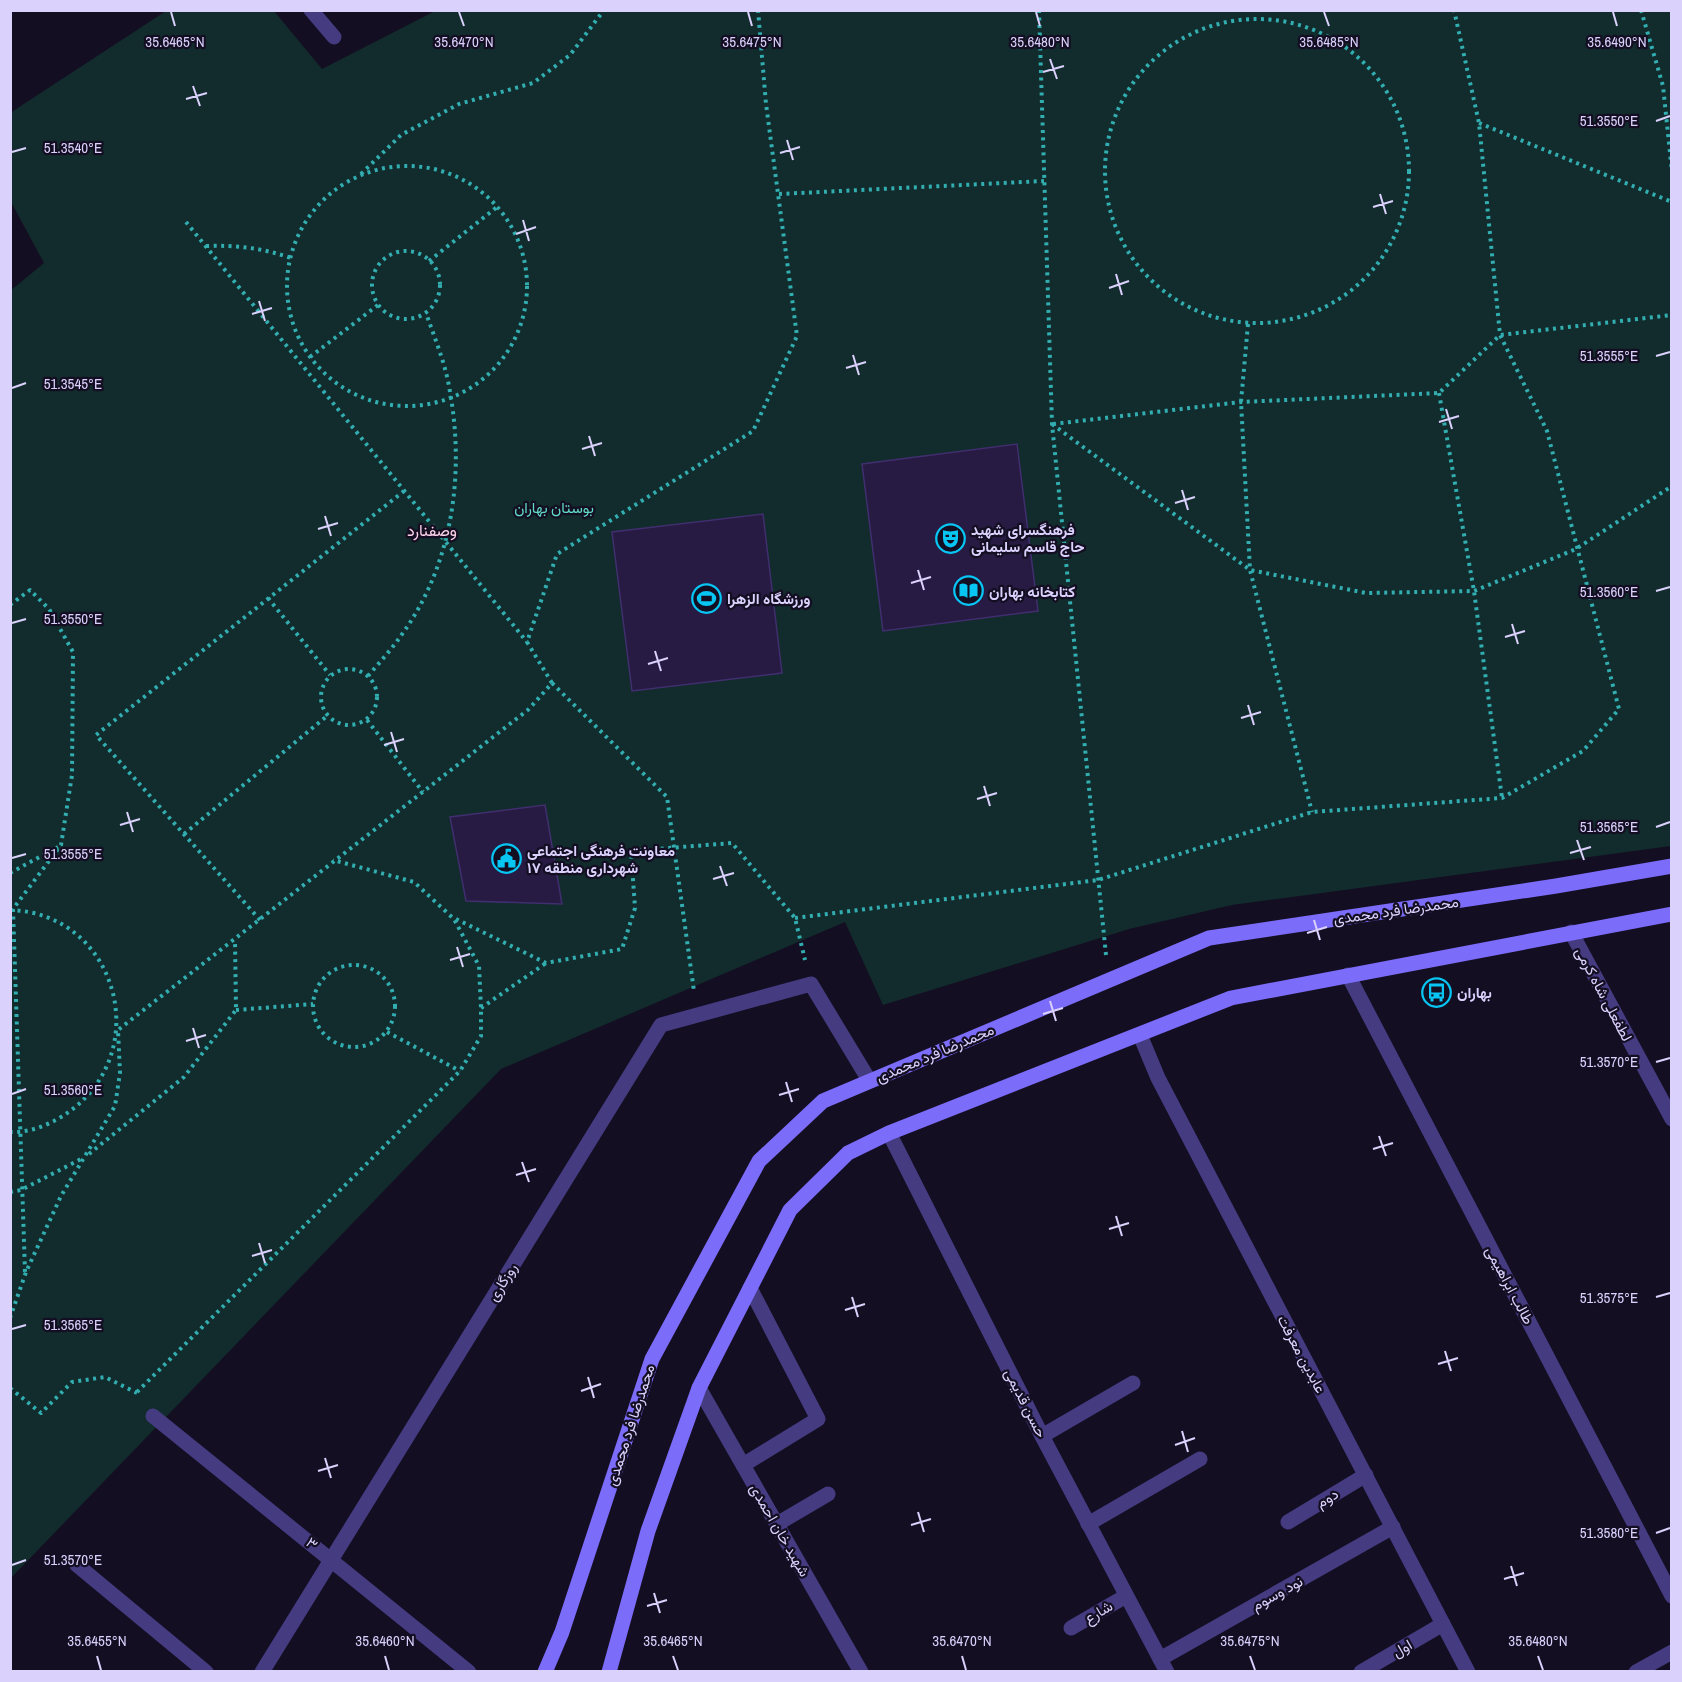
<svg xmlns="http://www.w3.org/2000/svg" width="1682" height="1682" viewBox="0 0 1682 1682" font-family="'Archivo Narrow',Vazirmatn,sans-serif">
<rect width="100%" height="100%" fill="#140e22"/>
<path fill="#122b2c" d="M437,10L1671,11V846L1232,905L1129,929L883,1005L845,922L501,1069L11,1578L10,291L44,263L11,202L10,113L166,11H274L322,69Z"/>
<g fill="#271b43" stroke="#402e6e" stroke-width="1.5">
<path d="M1017,444L1038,611L883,631L862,464Z"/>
<path d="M763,514L782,673L632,691L612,532Z"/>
<path d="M545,805L562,904L466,901L450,817Z"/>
</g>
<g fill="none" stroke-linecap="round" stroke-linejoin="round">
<g stroke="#32adb0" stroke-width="4" stroke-dasharray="3 4.5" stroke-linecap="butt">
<path d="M1039,10L1052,424L1106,955"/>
<path d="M1641,10L1663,86L1672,172"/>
<circle cx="1257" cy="171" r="152"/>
<path d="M1479,123L1672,202"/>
<circle cx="407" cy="286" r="120"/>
<path d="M361,174L401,135L459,104L533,83L570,55L604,10"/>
<path d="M779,194L1044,181"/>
<path d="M186,222L527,642"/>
<path d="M206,246C237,245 262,248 291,258"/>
<circle cx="406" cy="285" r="34"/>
<path d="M429,261L497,207"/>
<path d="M1248,324L1241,402L1250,570L1312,812"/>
<path d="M310,357L378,305"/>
<path d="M1439,393L1474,591L1502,798"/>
<path d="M1052,424L1250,570L1366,593L1474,591L1576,549L1672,486"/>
<path d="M1053,424L1241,402L1439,393L1500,335L1672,315"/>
<path d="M268,598L330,675"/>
<path d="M10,605L30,590L49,609L73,652L72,775L61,845L13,909L25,1272"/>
<circle cx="349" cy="697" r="28"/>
<path d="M368,676C379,663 391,650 400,637C452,567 465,476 450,392C446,365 435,339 426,313"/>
<path d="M552,683L667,797L694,991"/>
<path d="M367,720L423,792"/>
<path d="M184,834L327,716"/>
<path d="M10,873L58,847"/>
<path d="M10,910C116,913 155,1049 70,1111C54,1123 31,1133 10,1132"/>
<path d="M795,918L1098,880L1312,812L1502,798L1583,751L1619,709L1547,431L1500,335L1479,123L1454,10"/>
<path d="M456,919L546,963L622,949L635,908L631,851L732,843L795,918L805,960"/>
<path d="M260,920L96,735L404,491"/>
<circle cx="354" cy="1006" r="41"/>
<path d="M481,1008L546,963"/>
<path d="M236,1010L313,1004"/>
<path d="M387,1032L460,1071"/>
<path d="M89,1154L184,1077L236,1010L235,940"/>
<path d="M10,1192L21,1190L83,1158"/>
<path d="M10,1318L26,1272L61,1196L115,1106L120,1073L118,1030L529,709L552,683L527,642L557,554L753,431L797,336L766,104L758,10"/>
<path d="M10,1388L41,1413L72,1382L105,1377L137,1393"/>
<path d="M137,1392L460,1071L481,1036V1008L479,966L454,919L414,882L333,860"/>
</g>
<g stroke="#443b80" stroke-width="15">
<path d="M311,10L334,37"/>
<path d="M1571,932L1672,1119"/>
<path d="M1348,975L1672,1596"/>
<path d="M1140,1035L1158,1078L1468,1672"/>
<path d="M889,1133L1042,1436L1167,1672"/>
<path d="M699,1388L861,1672"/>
<path d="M153,1416L469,1672"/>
<path d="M1042,1436L1133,1383"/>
<path d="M743,1465L818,1419L750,1288"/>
<path d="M1288,1522L1366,1475"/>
<path d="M777,1524L828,1494"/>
<path d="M1088,1524L1200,1459"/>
<path d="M77,1565L206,1672"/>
<path d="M1071,1628L1126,1596"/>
<path d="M1160,1659L1393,1527"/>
<path d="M262,1672L661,1025L811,984L869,1080"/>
<path d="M1361,1672L1443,1624"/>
<path d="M1636,1672L1672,1652"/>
</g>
<g stroke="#7c6cfa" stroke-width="15">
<path d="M545,1672L562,1632L652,1359L759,1161L823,1101L1209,938L1556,886L1672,866"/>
<path d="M609,1672L648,1531L699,1388L790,1210L848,1153L889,1133L1231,998L1672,914"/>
</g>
</g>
<path fill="none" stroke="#dad1fd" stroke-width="2" d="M171,12L175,26M459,12L464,26M748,12L752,26M1036,12L1040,26M1324,12L1329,26M1613,12L1617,26M1050,59L1057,79M1043,72L1064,66M193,86L200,106M186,99L207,93M1656,121L1670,116M787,140L793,160M12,152L26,148M780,153L800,147M1380,194L1386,214M1373,207L1393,201M523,220L529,241M516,234L536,227M1116,274L1122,295M1109,288L1129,281M259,301L265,321M252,314L272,308M853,355L859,375M1656,356L1670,352M846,368L866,362M12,388L26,383M1446,409L1452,429M1439,422L1459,416M589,436L595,456M582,449L602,443M1182,490L1188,510M1175,503L1195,497M325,516L331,536M318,529L338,523M918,570L924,590M911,583L931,577M1656,591L1670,587M12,623L26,619M1512,624L1518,644M1505,637L1525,631M655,651L661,671M648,664L668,658M1248,705L1254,725M1241,718L1261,712M391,732L397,752M384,745L404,739M984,786L990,806M977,799L997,793M127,812L133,832M120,825L140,819M1656,827L1670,822M1577,840L1584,860M1570,853L1591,847M12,858L26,854M720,866L727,886M713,879L734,873M1314,920L1320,940M1307,933L1327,927M457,947L463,967M450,960L470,954M1050,1001L1056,1021M1043,1014L1063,1008M193,1028L199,1048M186,1041L206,1035M1656,1062L1670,1058M786,1082L792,1102M12,1094L26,1089M779,1095L799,1089M1379,1136L1386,1156M1373,1149L1393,1143M522,1162L529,1182M516,1175L536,1169M1116,1216L1122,1236M1109,1229L1129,1223M259,1243L265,1263M252,1256L272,1250M852,1297L858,1317M1656,1297L1670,1293M845,1310L865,1304M12,1329L26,1325M1445,1351L1451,1371M1438,1364L1458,1358M588,1377L594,1398M581,1391L601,1384M1182,1431L1188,1452M1175,1445L1195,1438M325,1458L331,1478M318,1471L338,1465M918,1512L924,1532M911,1525L931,1519M1656,1533L1670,1528M12,1565L26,1560M1511,1566L1517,1586M1504,1579L1524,1573M654,1593L660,1613M647,1606L667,1600M97,1656L101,1670M385,1656L389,1670M673,1656L678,1670M962,1656L966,1670M1250,1656L1255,1670M1538,1656L1543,1670"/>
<defs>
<symbol id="theatre-ring" viewBox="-11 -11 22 22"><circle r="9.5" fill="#140e22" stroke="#08c6f3" stroke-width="1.5"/><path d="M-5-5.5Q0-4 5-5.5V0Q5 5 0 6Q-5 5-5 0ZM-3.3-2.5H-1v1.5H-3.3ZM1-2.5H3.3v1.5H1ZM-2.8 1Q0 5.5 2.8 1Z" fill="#08c6f3"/></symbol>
<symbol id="library-ring" viewBox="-11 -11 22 22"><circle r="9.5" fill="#140e22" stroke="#08c6f3" stroke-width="1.5"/><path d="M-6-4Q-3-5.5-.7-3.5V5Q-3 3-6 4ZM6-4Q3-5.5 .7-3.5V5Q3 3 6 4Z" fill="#08c6f3"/></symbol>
<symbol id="stadium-ring" viewBox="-11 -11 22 22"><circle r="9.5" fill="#140e22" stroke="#08c6f3" stroke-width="1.5"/><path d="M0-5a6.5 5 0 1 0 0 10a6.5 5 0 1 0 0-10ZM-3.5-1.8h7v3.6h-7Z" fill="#08c6f3"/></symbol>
<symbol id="civic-ring" viewBox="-11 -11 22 22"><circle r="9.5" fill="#140e22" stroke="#08c6f3" stroke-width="1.5"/><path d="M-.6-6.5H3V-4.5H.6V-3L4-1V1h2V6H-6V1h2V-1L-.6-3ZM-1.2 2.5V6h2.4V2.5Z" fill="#08c6f3"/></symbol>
<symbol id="bus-ring" viewBox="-11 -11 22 22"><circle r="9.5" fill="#140e22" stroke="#08c6f3" stroke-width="1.5"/><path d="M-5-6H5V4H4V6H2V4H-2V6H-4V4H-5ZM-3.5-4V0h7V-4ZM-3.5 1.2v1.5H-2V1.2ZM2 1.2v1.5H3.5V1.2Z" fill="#08c6f3"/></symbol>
</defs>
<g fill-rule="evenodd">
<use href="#theatre-ring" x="934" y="522" width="33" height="33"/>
<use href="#library-ring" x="952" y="574" width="33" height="33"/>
<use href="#stadium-ring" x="690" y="582" width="33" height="33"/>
<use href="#civic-ring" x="490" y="842" width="33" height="33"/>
<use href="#bus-ring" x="1420" y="976" width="33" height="33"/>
</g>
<g text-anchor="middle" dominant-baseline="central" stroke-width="4.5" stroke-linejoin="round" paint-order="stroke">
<g font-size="15" fill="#60dbc7" stroke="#140e22">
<text x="554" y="507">بوستان بهاران</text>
</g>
<g font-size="15" font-weight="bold" fill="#dad1fd" stroke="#140e22" text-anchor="start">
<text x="971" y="529">فرهنگسرای شهید<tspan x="971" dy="17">حاج قاسم سلیمانی</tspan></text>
<text x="989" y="591">کتابخانه بهاران</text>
<text x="727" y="598">ورزشگاه الزهرا</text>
<text x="527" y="850">معاونت فرهنگی اجتماعی<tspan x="527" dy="17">شهرداری منطقه ۱۷</tspan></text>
<text x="1457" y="992">بهاران</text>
</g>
<g font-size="15" fill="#dad1fd" stroke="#140e22">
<text transform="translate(1396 910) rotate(-8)">محمدرضا فرد محمدی</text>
<text transform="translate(1604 994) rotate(62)">لطفعلی شاه کرمی</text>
<text transform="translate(935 1053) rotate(-23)">محمدرضا فرد محمدی</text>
<text transform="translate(502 1282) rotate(-58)">روزگاری</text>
<text transform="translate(1510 1285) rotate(62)">طالب ابراهیمی</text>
<text transform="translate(1302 1354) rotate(62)">عابدین معرفت</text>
<text transform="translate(1026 1403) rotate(63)">حسن قدیمی</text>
<text transform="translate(630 1425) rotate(-72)">محمدرضا فرد محمدی</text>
<text transform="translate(1327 1498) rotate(-31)">دوم</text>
<text transform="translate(780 1530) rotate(60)">شهید خان احمدی</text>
<text transform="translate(312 1543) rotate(39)">۳</text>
<text transform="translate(1277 1593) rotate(-29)">نود وسوم</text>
<text transform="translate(1098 1612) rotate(-31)">شارع</text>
<text transform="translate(1402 1648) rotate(-30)">اول</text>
</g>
<g font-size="16" fill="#fed3ea" stroke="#140e22">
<text x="432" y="530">وصفنارد</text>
</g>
</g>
<g font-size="15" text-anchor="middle" fill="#dad1fd" stroke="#140e22" stroke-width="4.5" stroke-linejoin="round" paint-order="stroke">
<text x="175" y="47">35.6465°N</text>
<text x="464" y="47">35.6470°N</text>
<text x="752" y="47">35.6475°N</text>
<text x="1040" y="47">35.6480°N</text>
<text x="1329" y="47">35.6485°N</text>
<text x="1617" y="47">35.6490°N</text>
<text x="1609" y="126">51.3550°E</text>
<text x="73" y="153">51.3540°E</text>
<text x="1609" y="361">51.3555°E</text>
<text x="73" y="389">51.3545°E</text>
<text x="1609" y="597">51.3560°E</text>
<text x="73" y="624">51.3550°E</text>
<text x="1609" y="832">51.3565°E</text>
<text x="73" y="859">51.3555°E</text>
<text x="1609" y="1067">51.3570°E</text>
<text x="73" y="1095">51.3560°E</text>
<text x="1609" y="1303">51.3575°E</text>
<text x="73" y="1330">51.3565°E</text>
<text x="1609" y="1538">51.3580°E</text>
<text x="73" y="1565">51.3570°E</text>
<text x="97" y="1646">35.6455°N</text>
<text x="385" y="1646">35.6460°N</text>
<text x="673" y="1646">35.6465°N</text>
<text x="962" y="1646">35.6470°N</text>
<text x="1250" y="1646">35.6475°N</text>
<text x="1538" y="1646">35.6480°N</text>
</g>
<rect width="1682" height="1682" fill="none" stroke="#dad1fd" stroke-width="24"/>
</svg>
